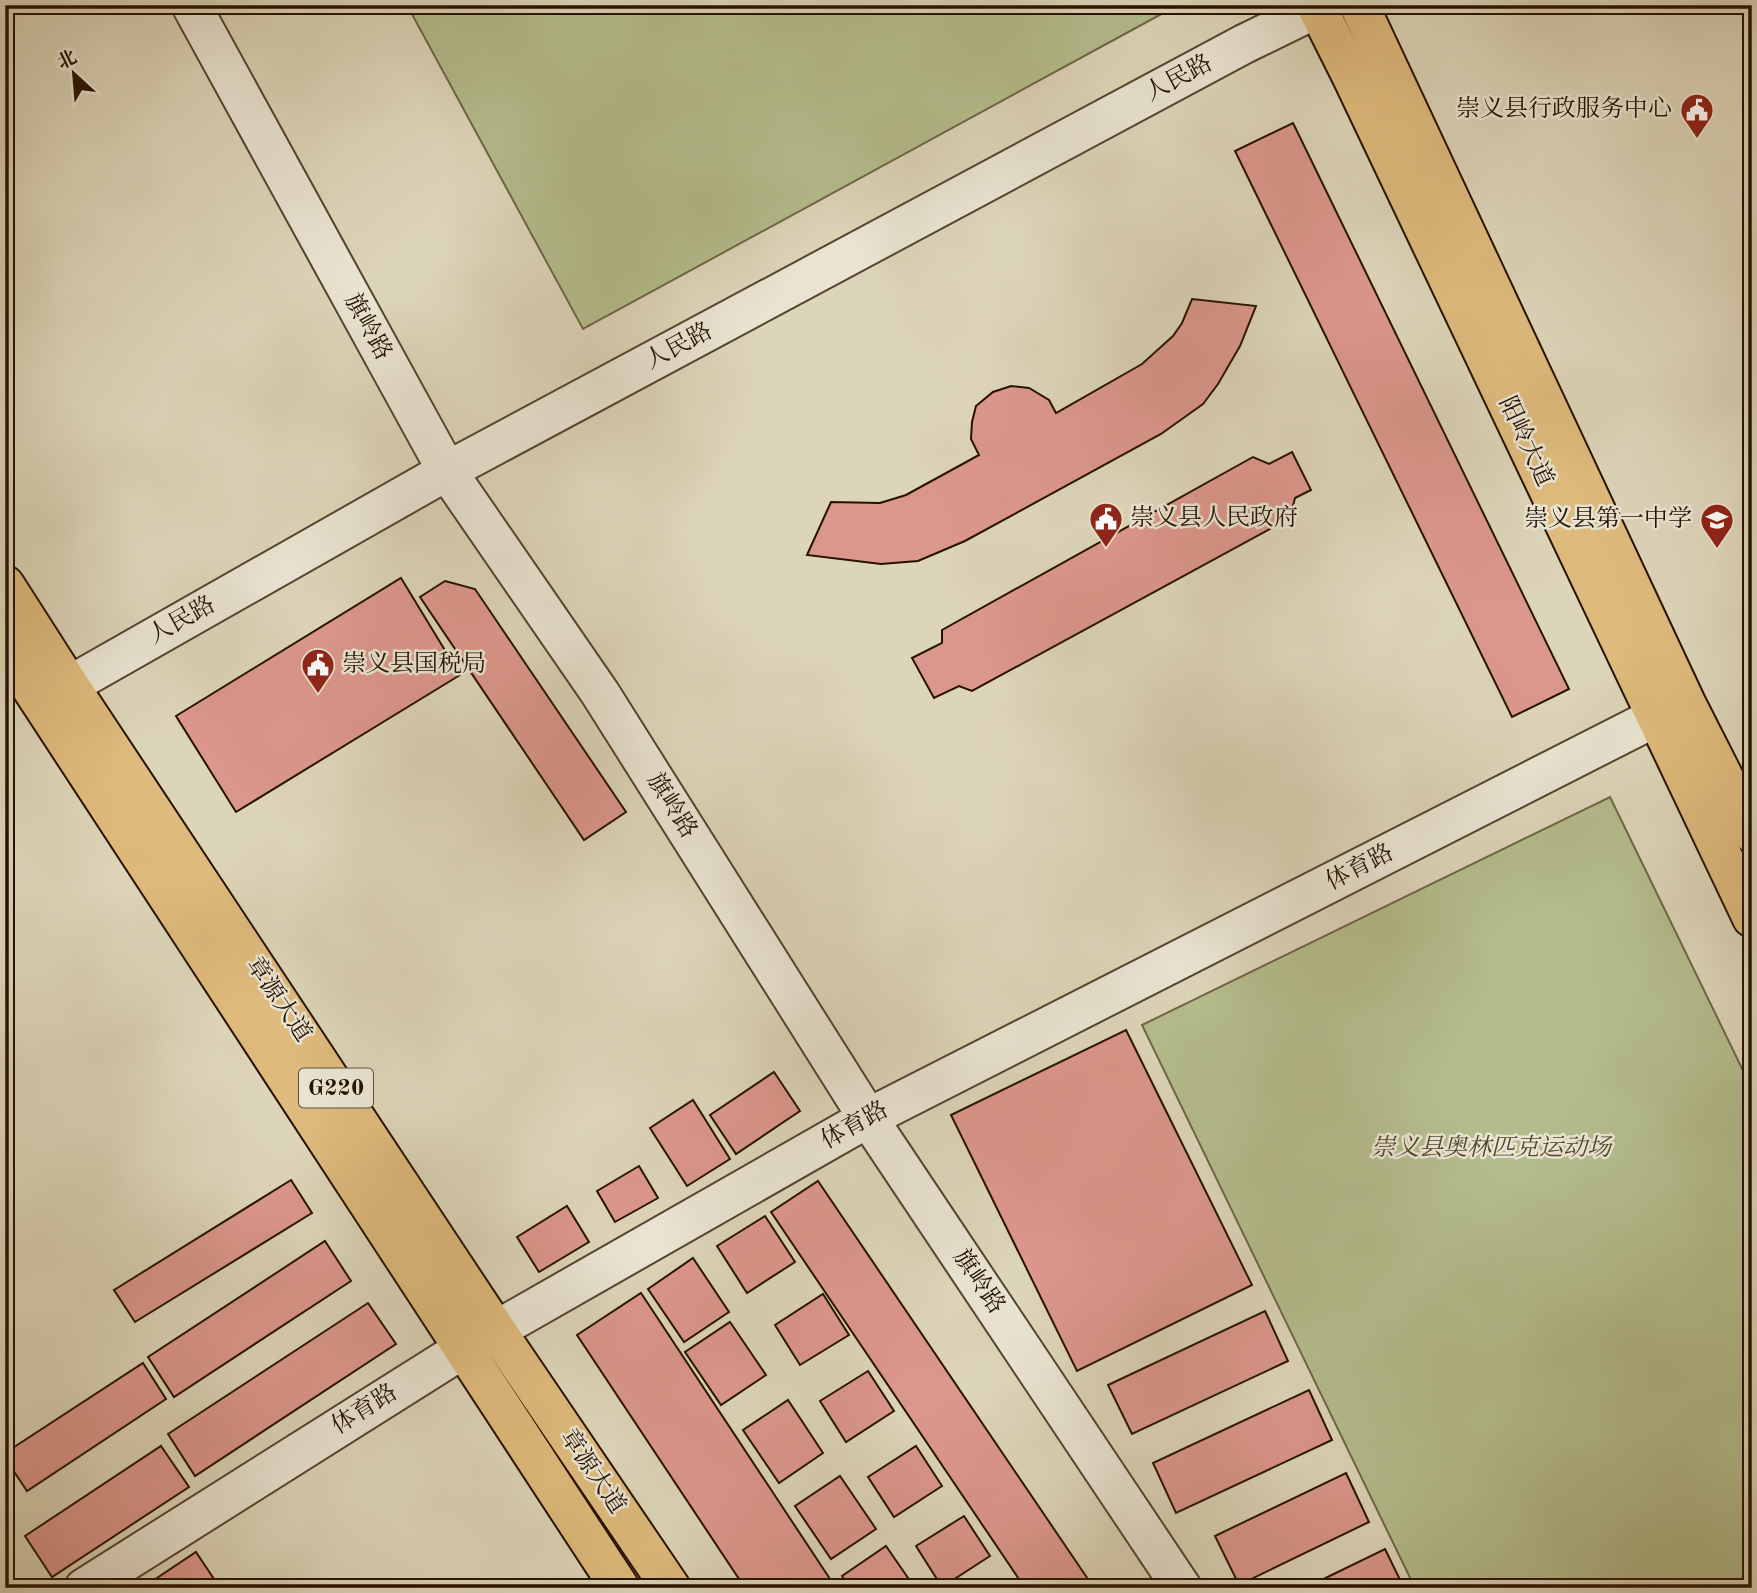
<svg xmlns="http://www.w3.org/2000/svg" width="1757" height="1593" viewBox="0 0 1757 1593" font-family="'Old Standard TT','Noto Serif SC',serif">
<rect width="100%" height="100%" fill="#ddd5b9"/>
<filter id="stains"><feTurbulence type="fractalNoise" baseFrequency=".00286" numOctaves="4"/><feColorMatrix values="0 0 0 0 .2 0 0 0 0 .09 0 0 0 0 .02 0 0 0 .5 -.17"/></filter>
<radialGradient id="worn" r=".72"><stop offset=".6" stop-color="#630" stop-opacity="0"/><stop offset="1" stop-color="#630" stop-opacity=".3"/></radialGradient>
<g fill="#b4bc8c" stroke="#6d6746" stroke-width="2">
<path d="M407,5H1178L583,329Z"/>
<path d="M1610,797L1752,1089V1588H1415L1142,1025Z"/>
</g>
<g fill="#dc978c" stroke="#261200" stroke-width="2">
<path d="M1293,123L1569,689L1512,717L1235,151Z"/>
<path d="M1192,299L1256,306L1240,346L1218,384L1203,404L1161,434L965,541L918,561L881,564L807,555L831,502L880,503L906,495L979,455L971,439L972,422L976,406L993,392L1011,386L1029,388L1049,400L1056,413L1142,364L1173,336L1182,323Z"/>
<path d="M1292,452L1311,490L1295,498L1290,518L972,691L959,686L934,698L912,658L942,643V630L1253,457L1269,464Z"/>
<path d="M401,578L460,675L236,812L176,716Z"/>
<path d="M445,581L475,589L626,812L584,840L420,597Z"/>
<path d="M1126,1030L1252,1285L1077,1371L951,1115Z"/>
<path d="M774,1072L800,1111L736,1154L710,1115Z"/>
<path d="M693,1100L730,1159L687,1186L650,1128Z"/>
<path d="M639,1166L658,1198L615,1222L597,1191Z"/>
<path d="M291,1180L312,1213L135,1322L114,1290Z"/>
<path d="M818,1181L1094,1588H1025L771,1212Z"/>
<path d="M567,1206L589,1242L539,1272L517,1237Z"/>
<path d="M765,1216L795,1262L747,1293L717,1246Z"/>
<path d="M325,1241L351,1281L174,1397L148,1357Z"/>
<path d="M693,1258L729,1312L684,1342L648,1289Z"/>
<path d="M641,1293L836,1588H745L577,1335Z"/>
<path d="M823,1294L849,1335L800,1365L775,1325Z"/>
<path d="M368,1303L396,1344L195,1476L168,1434Z"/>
<path d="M1265,1311L1288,1361L1132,1434L1108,1385Z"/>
<path d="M730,1322L766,1375L721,1405L685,1352Z"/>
<path d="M143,1363L166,1399L27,1491L5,1458V1453Z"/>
<path d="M868,1371L894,1411L846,1442L820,1401Z"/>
<path d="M1309,1390L1332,1440L1176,1513L1153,1463Z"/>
<path d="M788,1400L823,1453L779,1483L743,1430Z"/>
<path d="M161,1446L189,1487L52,1577L25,1536Z"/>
<path d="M916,1446L942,1486L894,1517L868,1477Z"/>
<path d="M1346,1473L1369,1522L1239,1585L1215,1536Z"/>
<path d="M840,1476L876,1529L831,1559L795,1506Z"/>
<path d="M5,1515L14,1530L5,1535Z"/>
<path d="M964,1516L990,1556L942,1587L916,1546Z"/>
<path d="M886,1546L915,1588H850L842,1576Z"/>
<path d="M1385,1549L1404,1588H1305Z"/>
<path d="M196,1552L220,1588H142Z"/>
</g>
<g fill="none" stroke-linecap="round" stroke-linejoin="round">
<defs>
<g id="tertiary">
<path d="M191,5L447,471L600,693L868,1118L1182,1588"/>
<path d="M42,701L447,471L1244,44L1324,5"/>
<path d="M84,1588L463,1349L868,1118L1656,717"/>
</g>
<g id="primary">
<path d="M1316,5L1352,77L1752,918"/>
<path d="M1359,5L1686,703L1752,833"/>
<path d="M5,585L69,685L496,1330L671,1588"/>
<path d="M5,648L620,1588"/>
</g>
</defs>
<use href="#tertiary" stroke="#54432e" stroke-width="42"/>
<use href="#primary" stroke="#261200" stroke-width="42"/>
<use href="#tertiary" stroke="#e9e4d2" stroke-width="38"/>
<use href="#primary" stroke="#deba7c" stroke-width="38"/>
</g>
<defs>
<symbol id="civic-pin" viewBox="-11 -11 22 30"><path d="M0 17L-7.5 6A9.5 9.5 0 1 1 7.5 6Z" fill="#8f2418" stroke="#e9e4d2"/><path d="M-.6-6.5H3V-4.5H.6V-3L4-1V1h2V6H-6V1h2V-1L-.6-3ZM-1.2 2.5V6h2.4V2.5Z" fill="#fff"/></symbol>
<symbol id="school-pin" viewBox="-11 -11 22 30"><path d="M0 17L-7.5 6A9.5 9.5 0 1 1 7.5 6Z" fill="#8f2418" stroke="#e9e4d2"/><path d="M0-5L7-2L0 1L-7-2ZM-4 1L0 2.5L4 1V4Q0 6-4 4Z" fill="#fff"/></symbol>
</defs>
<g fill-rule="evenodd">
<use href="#civic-pin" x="1678" y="91" width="38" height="52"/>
<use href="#civic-pin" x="1087" y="500" width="38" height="52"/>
<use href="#school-pin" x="1698" y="501" width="38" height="52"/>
<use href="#civic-pin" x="299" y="646" width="38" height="52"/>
</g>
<g text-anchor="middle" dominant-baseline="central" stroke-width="5" stroke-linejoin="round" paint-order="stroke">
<rect fill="#e9e4d2" stroke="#60513f" stroke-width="2" x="299" y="1068.5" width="74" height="39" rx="5"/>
<g font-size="23" font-weight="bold" fill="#261200">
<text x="336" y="1088">G220</text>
</g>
<g font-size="24" fill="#261200" stroke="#e9e4d2">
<text transform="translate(1179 79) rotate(-28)">人民路</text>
<text transform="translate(367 327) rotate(61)">旗岭路</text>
<text transform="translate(679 347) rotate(-28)">人民路</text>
<text transform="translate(1525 442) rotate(65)">阳岭大道</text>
<text transform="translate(182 621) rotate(-29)">人民路</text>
<text transform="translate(671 806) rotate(58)">旗岭路</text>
<text transform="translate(1360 868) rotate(-27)">体育路</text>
<text transform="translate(278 1000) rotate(56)">章源大道</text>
<text transform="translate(855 1126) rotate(-29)">体育路</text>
<text transform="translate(978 1282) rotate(56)">旗岭路</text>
<text transform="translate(365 1410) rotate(-32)">体育路</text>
<text transform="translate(592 1472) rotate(56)">章源大道</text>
</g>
<g font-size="24" fill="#261200" stroke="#e9e4d2" text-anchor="end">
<text x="1672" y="110">崇义县行政服务中心</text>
<text x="1130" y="519" text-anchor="start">崇义县人民政府</text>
<text x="1692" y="520">崇义县第一中学</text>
<text x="342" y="665" text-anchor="start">崇义县国税局</text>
</g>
<g font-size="24" font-style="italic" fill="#51452a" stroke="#e9e4d2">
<text x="1491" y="1149">崇义县奥林匹克运动场</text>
</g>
</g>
<rect width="1757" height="1593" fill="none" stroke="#ddd5b9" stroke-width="28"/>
<rect x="7" y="7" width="1743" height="1579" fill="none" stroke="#261200" stroke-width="3.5"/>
<rect x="14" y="14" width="1729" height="1565" fill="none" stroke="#261200" stroke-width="2"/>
<g transform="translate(74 74) rotate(334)" stroke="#e9e4d2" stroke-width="5" paint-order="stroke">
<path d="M0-5L12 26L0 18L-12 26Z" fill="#261200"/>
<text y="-10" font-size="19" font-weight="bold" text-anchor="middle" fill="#261200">北</text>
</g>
<rect width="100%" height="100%" filter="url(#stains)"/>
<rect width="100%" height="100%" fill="url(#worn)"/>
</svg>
